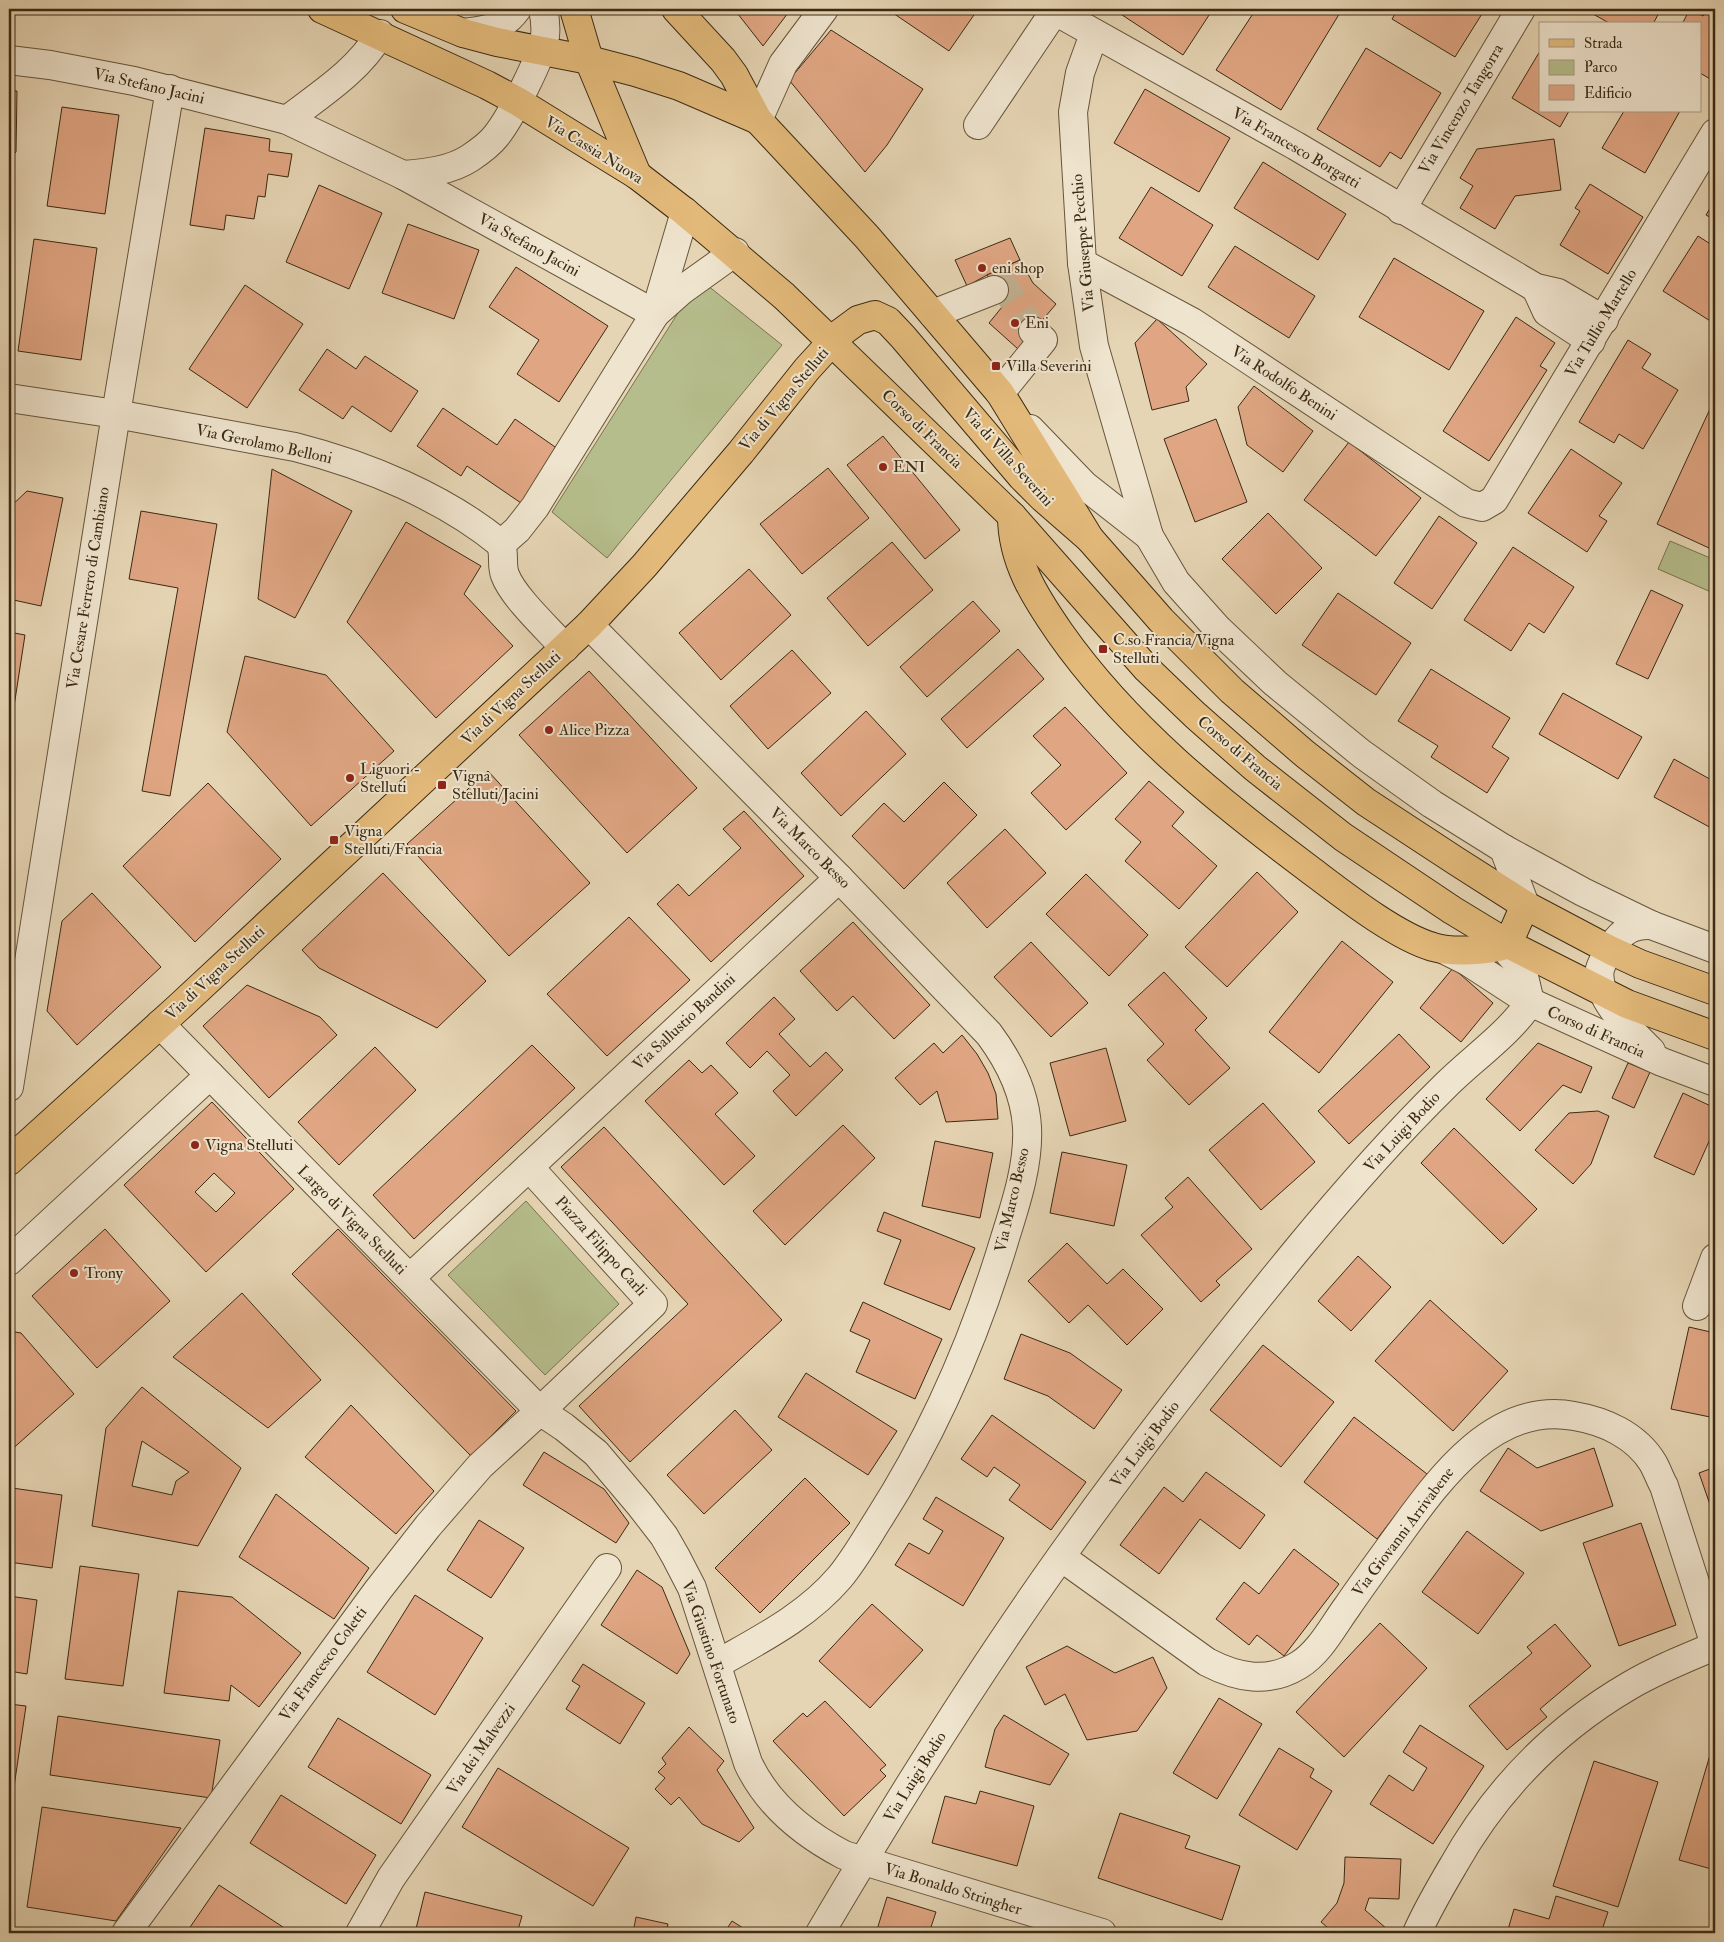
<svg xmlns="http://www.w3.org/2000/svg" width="1724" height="1942" viewBox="0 0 1724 1942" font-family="'IM FELL Double Pica',serif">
<rect width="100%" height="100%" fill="#e6d5b4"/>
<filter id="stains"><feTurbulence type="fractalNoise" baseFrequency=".004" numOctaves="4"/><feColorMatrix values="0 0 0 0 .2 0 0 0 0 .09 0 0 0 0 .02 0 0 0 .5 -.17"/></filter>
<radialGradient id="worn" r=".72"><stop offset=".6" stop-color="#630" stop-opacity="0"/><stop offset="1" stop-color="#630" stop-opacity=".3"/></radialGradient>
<g fill="#b6bd8c" stroke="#787450">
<path d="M707,285L782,345L607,558L552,512L683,305Z"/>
<path d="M1670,541L1715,560V582L1711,592L1658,569Z"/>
<path d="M526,1201L619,1304L545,1375L448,1275Z"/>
</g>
<g fill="#e0a683" stroke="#3b2a13" fill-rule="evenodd">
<path d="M734,9H791L763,46Z"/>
<path d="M887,9H978L949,51Z"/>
<path d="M1113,9H1213L1183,55Z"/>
<path d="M1256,9H1338L1341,11L1281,110L1216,70Z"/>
<path d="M1398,9H1485L1455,57L1392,19Z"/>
<path d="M1584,9H1661L1653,24H1611Z"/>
<path d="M1690,9L1703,16L1707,9H1715V74L1712,80L1700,73V24H1682Z"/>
<path d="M831,30L923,89L887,145L865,172L789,80Z"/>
<path d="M1366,48L1441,93L1401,159L1390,152L1380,167L1317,129Z"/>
<path d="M1540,51V111H1569L1560,127L1512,98Z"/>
<path d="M1145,89L1230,138L1199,192L1114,143Z"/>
<path d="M9,91H17L16,152L9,159Z"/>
<path d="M62,107L119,115L105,214L47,206Z"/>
<path d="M1624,111H1680L1645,173L1602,148Z"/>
<path d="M205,128L270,139L269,151L292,154L288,177L268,174L265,197L258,196L254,219L226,215L224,230L190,225Z"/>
<path d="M1554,139L1561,190L1515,196L1495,229L1460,208L1473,186L1460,178L1477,149Z"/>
<path d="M1263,162L1346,214L1318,260L1234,208Z"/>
<path d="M1590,184L1643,217L1608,274L1560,245L1580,211L1575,208Z"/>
<path d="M319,185L382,213L349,289L286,262Z"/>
<path d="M1151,187L1213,225L1182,276L1119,238Z"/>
<path d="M1715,200V220L1706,215Z"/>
<path d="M408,224L479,250L454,319L382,293Z"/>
<path d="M1698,236L1715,247V324L1663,291Z"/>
<path d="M1010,238L1020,260L987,275L967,286L955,260Z"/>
<path d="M34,239L97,248L81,360L18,351Z"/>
<path d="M1235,246L1315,296L1289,338L1208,287Z"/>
<path d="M1394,258L1484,311L1449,370L1359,317Z"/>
<path d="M1020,260L1033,283L1056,304L1018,349L989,323L1002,307L987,275Z"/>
<path d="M516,267L608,326L559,402L517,374L539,340L489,307Z"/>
<path d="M245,285L303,324L247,408L189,369Z"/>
<path d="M1516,317L1555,343L1540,366L1547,370L1489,461L1443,431Z"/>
<path d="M1157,319L1207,364L1186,387L1189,401L1152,410L1135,343Z"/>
<path d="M1628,340L1651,354L1642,368L1678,390L1643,449L1619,434L1614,443L1579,422Z"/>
<path d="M327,349L356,369L365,356L418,391L391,432L352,406L343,419L299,390Z"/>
<path d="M1254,386L1313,431L1283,472L1247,445L1238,407Z"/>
<path d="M1715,398V535L1709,548L1657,524Z"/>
<path d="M443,408L497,445L515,419L558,449L521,503L467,466L461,476L417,446Z"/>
<path d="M1216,419L1247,502L1195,522L1164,439Z"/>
<path d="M883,436L960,530L925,559L847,465Z"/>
<path d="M1349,442L1421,498L1376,556L1304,500Z"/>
<path d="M1571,449L1622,483L1599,516L1607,521L1587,552L1528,513Z"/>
<path d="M828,468L869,518L802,574L760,524Z"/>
<path d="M272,469L352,511L295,618L258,599Z"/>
<path d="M27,491L63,498L41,606L9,599V508Z"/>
<path d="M141,511L217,524L170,796L142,791L178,588L129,579Z"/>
<path d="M1268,513L1322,568L1276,614L1222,559Z"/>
<path d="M1439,516L1477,543L1432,609L1394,583Z"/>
<path d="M406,522L481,566L464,594L513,646L436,718L347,622Z"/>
<path d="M892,542L933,590L868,646L827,598Z"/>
<path d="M1513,547L1574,587L1544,633L1529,623L1511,651L1464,620Z"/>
<path d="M749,569L791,615L721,680L679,633Z"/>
<path d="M1651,590L1683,605L1648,679L1616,664Z"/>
<path d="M1338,593L1411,643L1376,695L1302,645Z"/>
<path d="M973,601L1000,631L927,697L900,667Z"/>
<path d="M9,632L25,635L13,713H9Z"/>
<path d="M1018,649L1044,679L967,748L941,719Z"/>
<path d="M792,650L831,693L768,749L730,706Z"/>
<path d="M245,656L326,675L394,751L311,826L227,732Z"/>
<path d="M1431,669L1510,718L1492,747L1509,758L1487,793L1431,757L1438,746L1398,721Z"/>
<path d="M589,671L697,788L627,853L519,735Z"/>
<path d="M1563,693L1642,737L1618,779L1539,734Z"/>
<path d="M1065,707L1127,773L1066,830L1031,793L1061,765L1033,736Z"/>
<path d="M866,711L906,754L841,816L801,773Z"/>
<path d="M1674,759L1715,782V830L1654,797Z"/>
<path d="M488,771L590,883L509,956L407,844Z"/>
<path d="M1149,781L1184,812L1172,826L1217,866L1179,909L1125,861L1141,842L1115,819Z"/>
<path d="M944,782L977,815L904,889L852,836L884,803L904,822Z"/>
<path d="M208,783L281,859L195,942L123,866Z"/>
<path d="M744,811L804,876L711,962L657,904L678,884L689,896L741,848L723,829Z"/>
<path d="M1005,829L1046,873L987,928L947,883Z"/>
<path d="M1257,872L1298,912L1227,987L1185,947Z"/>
<path d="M383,873L486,981L437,1028L319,968L302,950Z"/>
<path d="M1086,874L1148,935L1109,976L1046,914Z"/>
<path d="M92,893L161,967L77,1045L47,1011L62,921Z"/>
<path d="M629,917L690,980L607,1056L547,994Z"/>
<path d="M853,922L930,1005L894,1039L853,996L837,1011L800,971Z"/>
<path d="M1342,941L1393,982L1319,1073L1269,1032Z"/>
<path d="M1031,942L1088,1003L1051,1037L994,977Z"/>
<path d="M1453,968L1493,1003L1461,1042L1420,1008Z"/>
<path d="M1164,972L1207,1018L1195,1030L1230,1068L1189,1105L1147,1060L1164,1044L1128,1005Z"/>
<path d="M247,985L320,1017L337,1035L269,1098L203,1026Z"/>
<path d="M774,997L795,1019L779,1034L810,1067L826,1052L843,1070L796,1116L773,1091L790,1075L767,1051L750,1068L726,1043Z"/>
<path d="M1399,1034L1430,1067L1349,1144L1318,1111Z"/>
<path d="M962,1035L977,1054L988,1073L996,1094L998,1119L946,1122L937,1091L920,1105L895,1078L934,1043L943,1053Z"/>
<path d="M1538,1043L1592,1067L1581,1093L1563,1085L1520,1131L1486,1099Z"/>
<path d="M532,1045L575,1088L414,1239L373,1195Z"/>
<path d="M375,1047L416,1090L339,1165L298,1122Z"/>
<path d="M1106,1048L1126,1121L1070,1136L1050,1063Z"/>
<path d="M689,1060L702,1073L711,1065L738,1093L715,1114L755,1156L724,1185L645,1101Z"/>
<path d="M1628,1063L1650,1072L1634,1108L1612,1098Z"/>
<path d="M1683,1093L1715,1108V1128L1694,1175L1654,1157Z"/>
<path d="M212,1102L294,1189L206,1272L124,1185ZM214,1173L235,1193L216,1212L195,1192Z"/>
<path d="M1263,1103L1315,1162L1261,1210L1209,1150Z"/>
<path d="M1598,1111L1609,1116L1591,1164L1573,1184L1535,1150L1569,1113Z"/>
<path d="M843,1125L875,1158L785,1245L753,1211Z"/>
<path d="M604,1127L782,1320L630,1462L579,1406L688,1304L561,1167Z"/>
<path d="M1454,1128L1537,1209L1503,1244L1421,1163Z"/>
<path d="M935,1141L993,1153L980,1218L922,1206Z"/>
<path d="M1062,1152L1127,1165L1114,1226L1050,1213Z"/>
<path d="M1188,1177L1252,1249L1216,1281L1220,1285L1201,1302L1141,1235L1173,1207L1165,1198Z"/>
<path d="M884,1212L975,1248L950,1310L884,1284L901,1240L877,1231Z"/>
<path d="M105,1229L170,1301L97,1368L32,1296Z"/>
<path d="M338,1229L516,1411L471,1456L292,1274Z"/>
<path d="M1067,1243L1107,1284L1123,1269L1163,1309L1127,1345L1088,1305L1069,1323L1028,1281Z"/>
<path d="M1358,1256L1391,1287L1351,1331L1318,1301Z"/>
<path d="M242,1293L321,1380L268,1428L173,1357Z"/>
<path d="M1430,1300L1508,1371L1453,1431L1375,1361Z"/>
<path d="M863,1302L942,1339L915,1399L856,1372L870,1340L850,1331Z"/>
<path d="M1689,1327L1715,1333V1418L1671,1409Z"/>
<path d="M9,1331L21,1333L74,1394L9,1452Z"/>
<path d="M1021,1334L1070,1353L1122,1390L1094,1429L1048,1396L1004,1379Z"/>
<path d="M1263,1345L1334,1402L1281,1467L1210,1410Z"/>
<path d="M806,1373L897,1431L868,1475L778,1417Z"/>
<path d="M142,1387L241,1468L198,1546L92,1526L106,1428ZM142,1441L189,1472L176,1481L172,1495L132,1486Z"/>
<path d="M351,1405L434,1491L396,1534L305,1457Z"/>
<path d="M735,1410L772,1450L704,1514L667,1475Z"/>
<path d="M992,1415L1086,1482L1051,1530L1009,1500L1020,1485L994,1467L987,1477L961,1459Z"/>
<path d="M1354,1417L1427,1474L1377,1539L1304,1482Z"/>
<path d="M1508,1448L1537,1468L1594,1448L1613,1506L1541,1531L1480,1491Z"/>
<path d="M544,1452L604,1489L629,1523L616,1543L523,1485Z"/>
<path d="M1715,1467V1519L1699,1473Z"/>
<path d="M1206,1472L1265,1515L1240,1549L1200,1519L1159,1574L1120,1545L1164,1487L1183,1502Z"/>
<path d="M805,1478L850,1523L760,1613L715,1568Z"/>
<path d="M12,1488L62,1495L52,1568L9,1562V1509Z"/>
<path d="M276,1494L369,1568L334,1619L239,1557Z"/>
<path d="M936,1497L1004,1538L963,1606L895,1565L909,1543L929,1554L943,1531L923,1519Z"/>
<path d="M479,1520L524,1548L491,1598L447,1570Z"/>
<path d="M1641,1523L1676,1625L1619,1646L1583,1543Z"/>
<path d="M1467,1531L1524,1573L1478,1634L1422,1592Z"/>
<path d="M1294,1549L1339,1584L1284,1656L1257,1635L1249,1645L1216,1619L1244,1582L1259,1594Z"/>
<path d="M80,1566L139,1574L123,1686L65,1679Z"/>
<path d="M637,1570L662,1587L690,1654L677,1674L601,1625Z"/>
<path d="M178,1591L232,1597L301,1653L259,1707L231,1685L229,1701L164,1693Z"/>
<path d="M415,1595L483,1638L435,1715L367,1672Z"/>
<path d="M9,1596L37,1600L27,1674L9,1671Z"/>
<path d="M872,1604L923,1650L870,1708L819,1661Z"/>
<path d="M1380,1623L1427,1668L1344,1757L1296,1712Z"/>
<path d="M1555,1624L1591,1666L1540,1709L1547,1717L1507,1750L1469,1706L1532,1653L1527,1647Z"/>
<path d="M1067,1646L1115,1673L1153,1657L1167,1688L1137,1731L1087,1740L1065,1694L1045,1705L1026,1667Z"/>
<path d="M583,1664L645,1703L620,1744L566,1709L580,1686L572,1681Z"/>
<path d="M1219,1698L1262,1724L1217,1799L1173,1773Z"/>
<path d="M825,1701L886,1765L880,1770L886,1776L844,1816L773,1741L803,1713L807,1717Z"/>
<path d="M9,1704L26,1706L11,1807H9Z"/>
<path d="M1004,1715L1069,1754L1050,1785L985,1767L995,1729Z"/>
<path d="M58,1716L220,1740L211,1798L50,1775Z"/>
<path d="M338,1718L431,1775L401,1824L308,1767Z"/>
<path d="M1420,1725L1484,1766L1433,1844L1370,1804L1389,1775L1413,1791L1427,1768L1403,1752Z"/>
<path d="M689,1727L724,1761L717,1770L754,1828L739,1842L702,1824L679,1797L671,1805L655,1789L665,1778L658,1772L666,1764L662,1758Z"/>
<path d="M1279,1748L1314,1769L1310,1777L1332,1791L1297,1850L1239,1815Z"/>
<path d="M1710,1755L1715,1757V1870L1679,1860Z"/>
<path d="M1594,1761L1658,1782L1618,1907L1553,1886Z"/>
<path d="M498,1768L629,1848L593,1906L462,1827Z"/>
<path d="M980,1791L1034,1806L1017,1866L932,1843L945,1796L976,1804Z"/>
<path d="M281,1795L376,1855L346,1904L250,1843Z"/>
<path d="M42,1807L181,1828L116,1921L27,1907Z"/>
<path d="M1120,1813L1190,1836L1185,1848L1240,1866L1222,1920L1098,1878Z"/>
<path d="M1345,1857L1401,1859L1399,1899L1369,1898L1365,1910L1387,1929L1384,1933H1334L1321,1922L1337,1903L1344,1883Z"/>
<path d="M219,1885L292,1933H186Z"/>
<path d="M425,1892L522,1916L517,1933H415Z"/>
<path d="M1556,1896L1608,1912L1601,1933H1507L1514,1909L1549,1919Z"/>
<path d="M887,1897L936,1912L929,1933H876Z"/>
<path d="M636,1917L668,1924L666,1933H633Z"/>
<path d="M732,1921L751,1933H724Z"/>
</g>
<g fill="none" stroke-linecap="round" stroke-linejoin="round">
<path stroke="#c4b394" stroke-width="28" stroke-dasharray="28 14" stroke-linecap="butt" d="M994,290L1004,286L1033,331"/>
<defs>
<g id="minor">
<path d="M1055,11L1296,146L1536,288L1558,293L1604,320"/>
<path d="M463,33C486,30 503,29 517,9"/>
<path d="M1094,34L1080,73L1073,112L1082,263L1094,346L1149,536L1176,582L1218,629L1275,683L1362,754L1432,804L1504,849L1583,892L1651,925L1715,949"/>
<path d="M9,60L50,65L134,81L287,120L403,175L655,314"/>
<path d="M287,120C321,94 358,71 380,34"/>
<path d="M758,120L783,64L824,9"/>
<path d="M978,125L1056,9"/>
<path d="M403,175C426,173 450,171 470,158C479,152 489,145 496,136C511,117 541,59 545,36C546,27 545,18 543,9"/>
<path d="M1401,210L1521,9"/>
<path d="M1082,263L1192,322L1466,503L1482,507L1494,500L1715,133"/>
<path d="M1536,288L1547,312L1591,341"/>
<path d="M655,314L685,212"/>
<path d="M933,314L994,290"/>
<path d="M1000,393L1043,340L1033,331"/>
<path d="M9,398L116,414L295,447C366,465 444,497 501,544"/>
<path d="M1030,429L1084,485L1149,536"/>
<path d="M501,544L517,530L535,507L655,314L682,290L735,252"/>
<path d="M501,544C505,556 501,564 505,575C513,597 549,630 565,648"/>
<path d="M589,625L839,878L989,1034C1009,1061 1025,1092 1027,1127C1029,1164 1016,1203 1005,1238C975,1338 934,1433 878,1520C866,1539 854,1560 840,1577C807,1616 761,1639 717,1664"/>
<path d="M1504,849L1525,905"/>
<path d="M1651,925C1633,924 1622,931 1613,945C1608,953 1602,961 1600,969C1594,997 1633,1033 1651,1051"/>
<path d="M1508,944V952L1522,968L1530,1002"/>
<path d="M1445,950L1467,961L1530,1002L1662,1062L1715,1082"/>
<path d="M210,1075L540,1411L653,1304L529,1167L410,1278"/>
<path d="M9,1087L116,414L170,89"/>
<path d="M529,1167L839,878"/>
<path d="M9,1261L210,1075L160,1024"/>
<path d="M1697,1306L1715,1258"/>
<path d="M1061,1557L1207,1662C1238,1678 1268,1684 1299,1665C1320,1652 1333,1626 1347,1607C1364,1582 1382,1558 1400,1533C1440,1478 1495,1401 1574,1416C1604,1421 1636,1435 1653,1463C1657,1470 1660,1479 1664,1486L1715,1645"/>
<path d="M126,1933L378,1590L428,1526L480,1466L540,1411L564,1427L596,1453L640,1505L664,1536L676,1557L692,1588L748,1763C768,1806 804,1834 844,1855L1102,1933"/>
<path d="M360,1933L391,1878L607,1568"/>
<path d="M820,1933C896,1804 975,1677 1062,1555C1136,1451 1215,1350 1296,1251C1343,1194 1393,1137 1446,1085C1471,1060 1512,1031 1530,1002"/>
<path d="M1417,1933C1427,1910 1440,1888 1453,1866C1495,1791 1554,1730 1629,1686C1656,1670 1686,1658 1715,1646"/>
</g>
<g id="major">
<path d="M322,9L487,85L517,101L637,175L685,212L784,296L1012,516L1147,669L1195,715L1255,768L1343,837L1452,910L1508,944L1627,1004L1715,1036"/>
<path d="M405,9L463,33L497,42L589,60L635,72L679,86L758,120"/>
<path d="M574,9L589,60L637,175"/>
<path d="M676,9L723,60L734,75L758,120L867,237L1000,393L1090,539L1161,620L1232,691L1305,754L1366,802L1456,861L1525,905L1610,950L1640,964L1715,991"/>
<path d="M1012,516C1012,561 1035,597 1060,633C1126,727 1218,801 1309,869C1341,893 1395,936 1433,947C1452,953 1489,951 1508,944L1525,905"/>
<path d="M9,1161L179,1007L589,625L644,566L741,452L807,369L839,334L858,320L875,315L888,321L903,337L1022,477L1043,498L1090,539"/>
</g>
</defs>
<use href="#minor" stroke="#66553b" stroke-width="30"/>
<use href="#major" stroke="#3b2a13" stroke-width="30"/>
<use href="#minor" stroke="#efe4ce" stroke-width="28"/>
<use href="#major" stroke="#e3ba7a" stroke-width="28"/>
</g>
<g fill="#8f2418" stroke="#efe4ce" stroke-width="2">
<circle cx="982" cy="268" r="5"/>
<circle cx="1015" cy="323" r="5"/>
<rect x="991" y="361" width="10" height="10" rx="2.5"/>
<circle cx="883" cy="467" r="5"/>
<rect x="1098" y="644" width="10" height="10" rx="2.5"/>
<circle cx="549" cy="730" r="5"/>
<circle cx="350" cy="778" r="5"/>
<rect x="437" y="780" width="10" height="10" rx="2.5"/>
<rect x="329" y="835" width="10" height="10" rx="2.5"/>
<circle cx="195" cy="1145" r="5"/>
<circle cx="74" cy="1273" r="5"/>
</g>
<g text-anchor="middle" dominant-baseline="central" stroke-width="4" stroke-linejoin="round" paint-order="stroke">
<g font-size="16" fill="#3b2a13" stroke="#efe4ce">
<text transform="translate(149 86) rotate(13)">Via Stefano Jacini</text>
<text transform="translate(1461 109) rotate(-59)">Via Vincenzo Tangorra</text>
<text transform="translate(1296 148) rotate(30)">Via Francesco Borgatti</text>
<text transform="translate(594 150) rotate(32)">Via Cassia Nuova</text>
<text transform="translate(1083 243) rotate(-95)">Via Giuseppe Pecchio</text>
<text transform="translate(529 245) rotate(29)">Via Stefano Jacini</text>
<text transform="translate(1601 323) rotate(-59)">Via Tullio Martello</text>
<text transform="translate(1284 383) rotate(33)">Via Rodolfo Benini</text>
<text transform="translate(784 399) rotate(-50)">Via di Vigna Stelluti</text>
<text transform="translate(922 429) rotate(44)">Corso di Francia</text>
<text transform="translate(264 444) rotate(12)">Via Gerolamo Belloni</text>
<text transform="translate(1008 457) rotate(48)">Via di Villa Severini</text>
<text transform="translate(88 588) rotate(-81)">Via Cesare Ferrero di Cambiano</text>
<text transform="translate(511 698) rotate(-43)">Via di Vigna Stelluti</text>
<text transform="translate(1240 753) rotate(40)">Corso di Francia</text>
<text transform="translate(810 848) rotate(45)">Via Marco Besso</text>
<text transform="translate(215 973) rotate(-43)">Via di Vigna Stelluti</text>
<text transform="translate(684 1022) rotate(-43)">Via Sallustio Bandini</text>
<text transform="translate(1596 1032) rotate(24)">Corso di Francia</text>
<text transform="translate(1402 1132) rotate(-47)">Via Luigi Bodio</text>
<text transform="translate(1012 1200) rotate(-77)">Via Marco Besso</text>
<text transform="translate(352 1220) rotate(45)">Largo di Vigna Stelluti</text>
<text transform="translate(601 1246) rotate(48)">Piazza Filippo Carli</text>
<text transform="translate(1145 1444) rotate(-53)">Via Luigi Bodio</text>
<text transform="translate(1403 1532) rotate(-53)">Via Giovanni Arrivabene</text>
<text transform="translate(711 1652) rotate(71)">Via Giustino Fortunato</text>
<text transform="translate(323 1664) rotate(-54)">Via Francesco Coletti</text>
<text transform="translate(481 1749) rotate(-55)">Via dei Malvezzi</text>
<text transform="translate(915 1777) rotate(-58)">Via Luigi Bodio</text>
<text transform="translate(953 1889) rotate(17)">Via Bonaldo Stringher</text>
</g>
<g font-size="16" fill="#3b2a13" stroke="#efe4ce" text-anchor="start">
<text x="992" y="268">eni shop</text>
<text x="1025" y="323">Eni</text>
<text x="1006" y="366">Villa Severini</text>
<text x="893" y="467">ENI</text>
<text x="1113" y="640">C.so Francia/Vigna<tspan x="1113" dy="18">Stelluti</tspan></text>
<text x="559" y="730">Alice Pizza</text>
<text x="360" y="769">Liguori -<tspan x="360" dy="18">Stelluti</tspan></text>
<text x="452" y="776">Vigna<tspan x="452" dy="18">Stelluti/Jacini</tspan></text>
<text x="344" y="831">Vigna<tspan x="344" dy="18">Stelluti/Francia</tspan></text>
<text x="205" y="1145">Vigna Stelluti</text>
<text x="84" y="1273">Trony</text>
</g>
</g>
<rect width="1724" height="1942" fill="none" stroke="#e6d5b4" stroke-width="30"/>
<rect x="10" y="10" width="1704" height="1922" fill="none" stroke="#3b2a13" stroke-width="2.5"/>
<rect x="15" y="15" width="1694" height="1912" fill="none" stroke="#3b2a13"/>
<rect x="1539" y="22" width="162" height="90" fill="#efe4ce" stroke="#a79a83"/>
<rect x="1549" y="39" width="25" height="8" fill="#e3ba7a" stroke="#a79a83"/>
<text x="1584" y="48" font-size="15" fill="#3b2a13">Strada</text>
<rect x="1549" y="60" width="25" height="15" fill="#b6bd8c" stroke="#a79a83"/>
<text x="1584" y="72" font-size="15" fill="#3b2a13">Parco</text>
<rect x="1549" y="85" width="25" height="15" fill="#e0a683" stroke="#a79a83"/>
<text x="1584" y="98" font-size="15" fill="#3b2a13">Edificio</text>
<rect width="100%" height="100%" filter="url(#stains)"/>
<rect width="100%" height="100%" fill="url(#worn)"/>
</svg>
